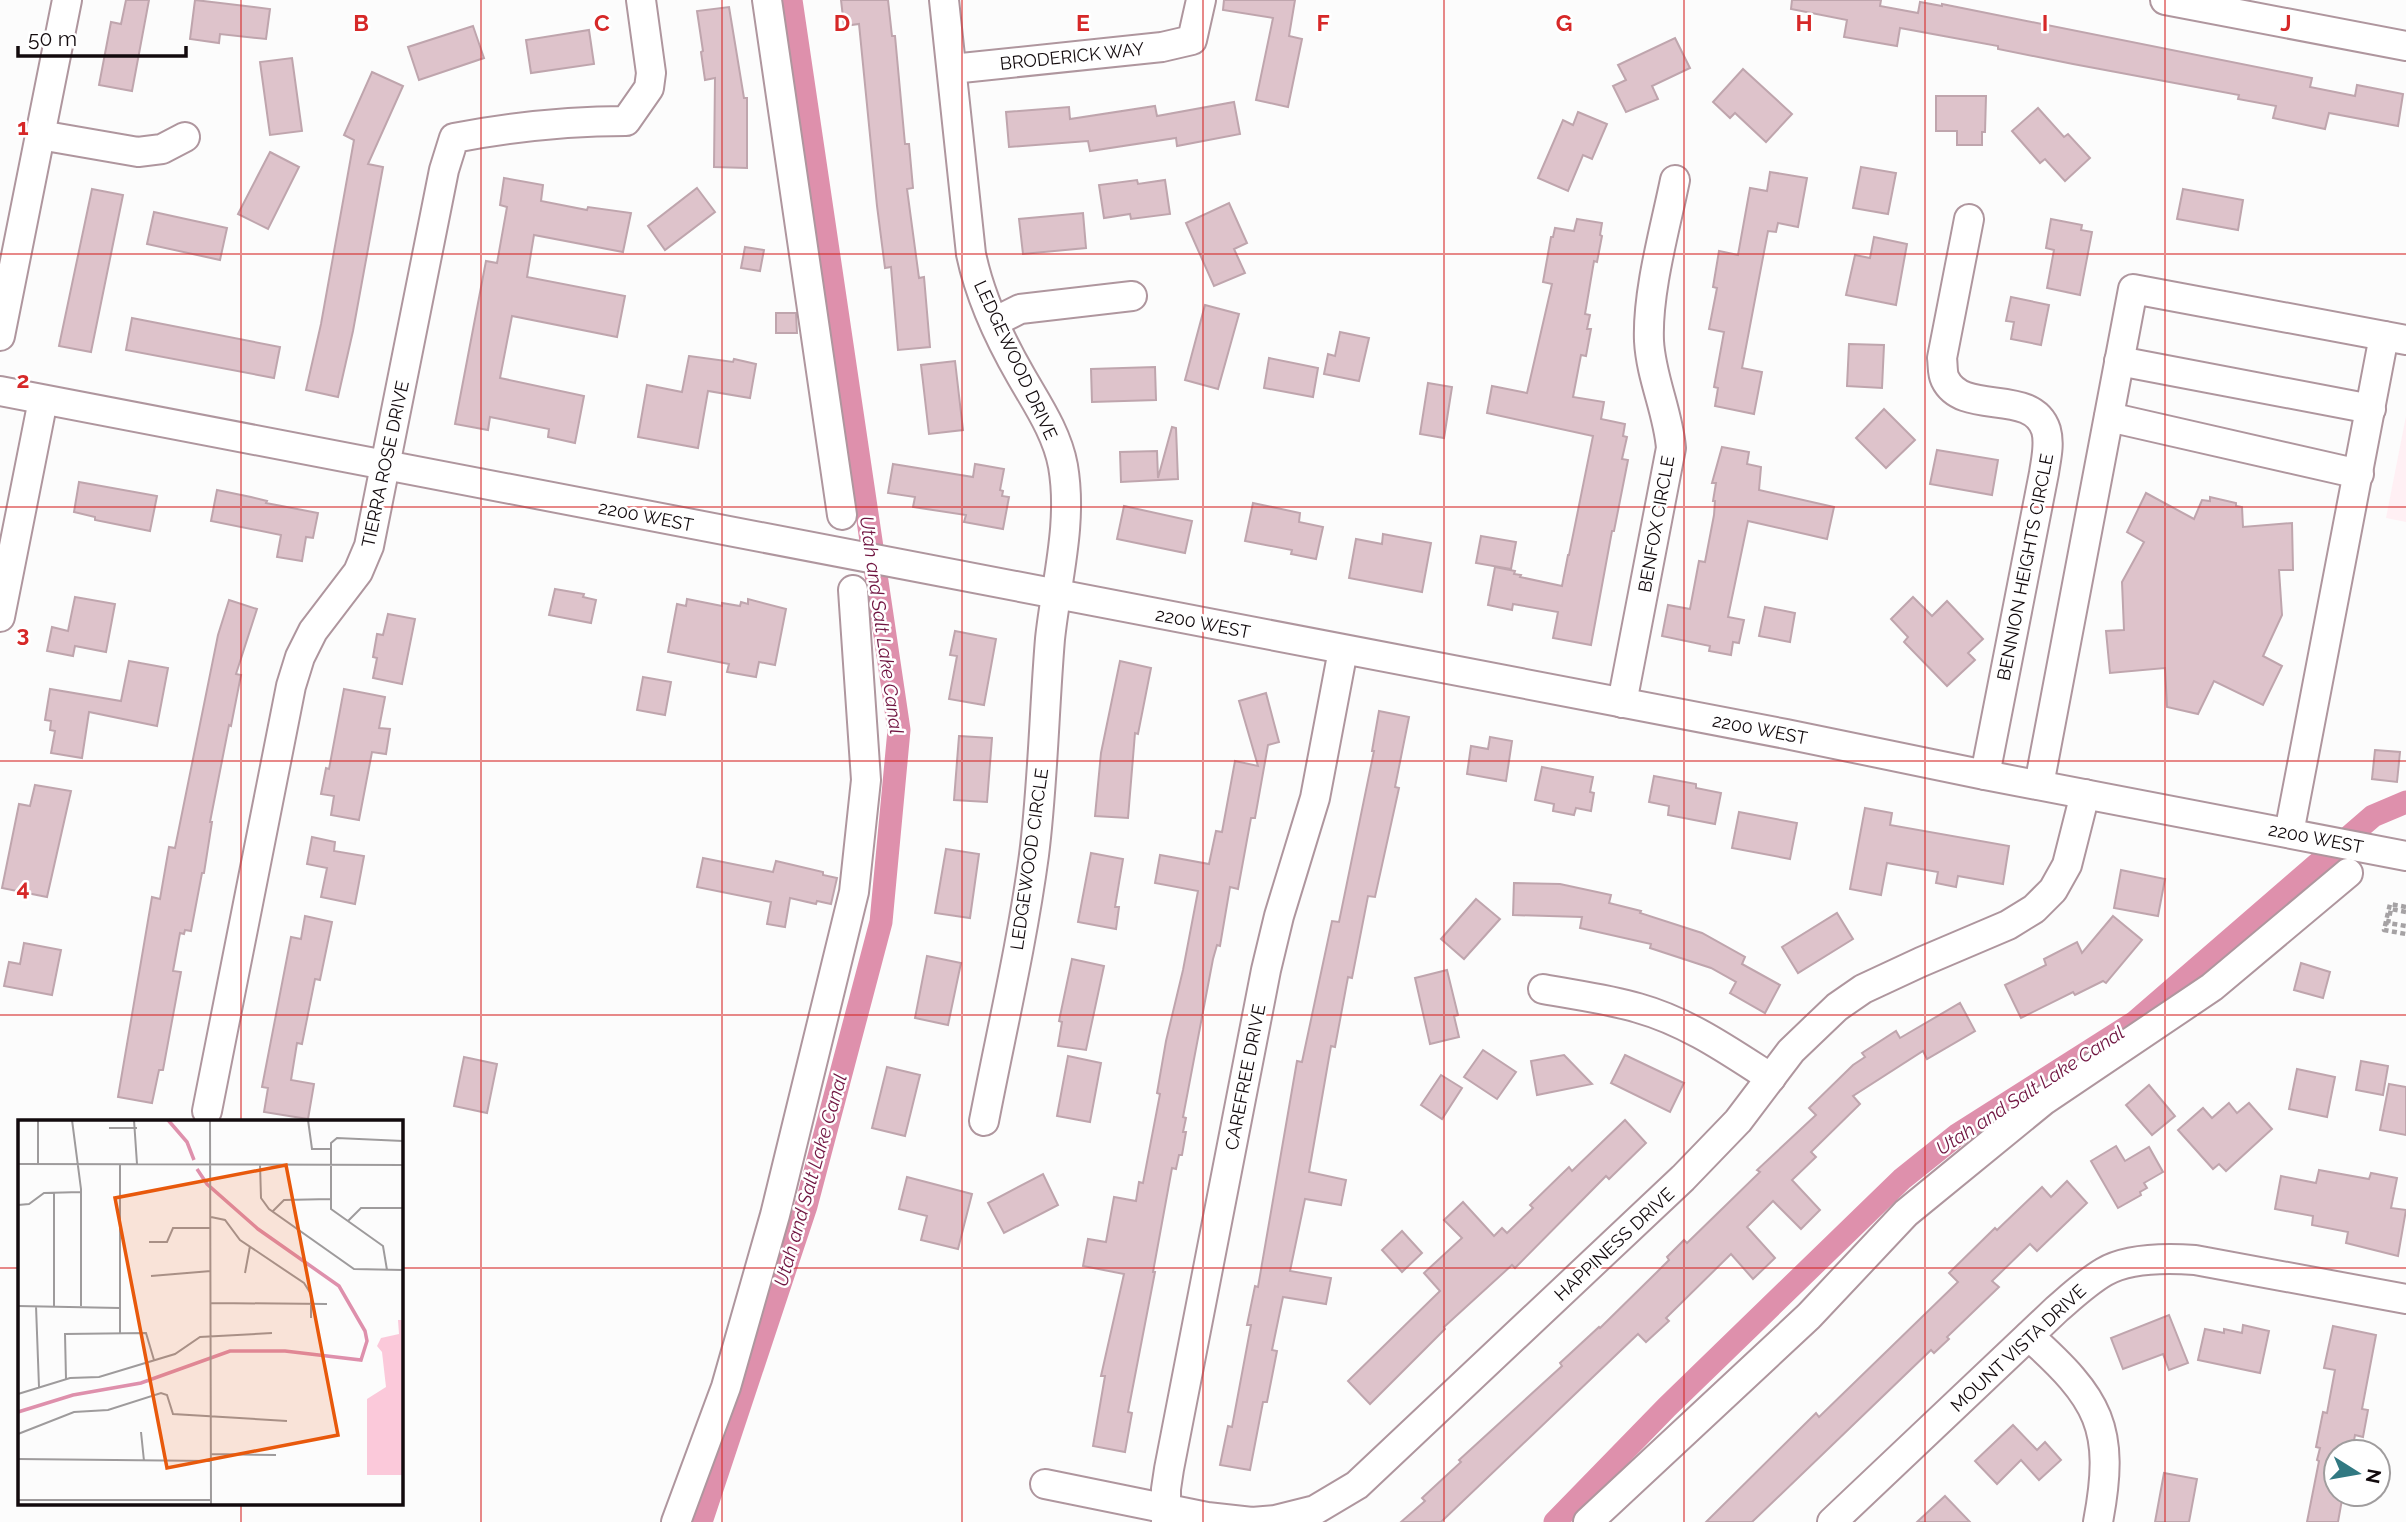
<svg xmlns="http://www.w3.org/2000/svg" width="2406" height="1522" viewBox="0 0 2406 1522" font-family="Raleway,sans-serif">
<rect width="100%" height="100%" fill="#fcfcfc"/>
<path fill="#fff0f4" d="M2406,416V522L2386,518Z"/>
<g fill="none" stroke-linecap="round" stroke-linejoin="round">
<g stroke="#de90ac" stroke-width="23">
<path d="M701,1522L806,1206L881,922L899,730L791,0"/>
<path d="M1555,1522L1667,1407L1902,1179L1957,1135L2135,1022L2373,816L2406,802"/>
</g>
</g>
<g fill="#dec3cb" stroke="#bfa5ad" stroke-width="2">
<path d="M126,0H149L132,91L99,85L111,22L121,24Z"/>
<path d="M195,0L270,9L266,39L220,34L219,43L190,39Z"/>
<path d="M841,0H888L892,36H895L905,144H909L913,188L907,189L919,278L924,277L930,347L898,350L891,267L885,268L877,206L859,24L844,26Z"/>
<path d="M1224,0H1295L1289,36L1302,39L1288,107L1256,100L1273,18L1223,10Z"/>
<path d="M1792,0H1881L1880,6L1918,13L1920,2L1942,6V4L2312,78L2310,87L2355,96L2357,85L2403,94L2398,126L2329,113L2325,129L2273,118L2276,106L2238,99L2239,95L2073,64L1998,49V46L1900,28L1897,46L1844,37L1847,20L1791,9Z"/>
<path d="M729,7L744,98H747V168L714,167L715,78L705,80L701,52L703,51L697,11Z"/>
<path d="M473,26L484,58L419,80L408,47Z"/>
<path d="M589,30L594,64L531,73L526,40Z"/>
<path d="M1675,38L1690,68L1652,86L1658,99L1626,112L1613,86L1626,80L1618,65Z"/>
<path d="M292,58L302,131L270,135L260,62Z"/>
<path d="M1743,69L1792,114L1766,142L1735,113L1730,118L1713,102Z"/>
<path d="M372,72L403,86L368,164L383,167L353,331L338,397L306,390L321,324L354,140L344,135Z"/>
<path d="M1936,96H1986L1985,132H1982V145H1957V131H1936Z"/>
<path d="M1234,102L1240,134L1177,146L1176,138L1090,151L1088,141L1009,147L1006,112L1069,107L1070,119L1155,106L1157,116Z"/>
<path d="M2038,108L2064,137L2068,134L2090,158L2065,181L2045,159L2040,163L2012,131Z"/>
<path d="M1578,112L1607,124L1592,159L1583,155L1568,191L1538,178L1563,120L1573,125Z"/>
<path d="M270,152L299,167L268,229L238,214Z"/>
<path d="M1861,167L1896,173L1888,214L1853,208Z"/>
<path d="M1770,172L1807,178L1798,227L1778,223L1776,232L1768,231L1742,368L1762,372L1754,414L1715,406L1718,388L1714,387L1724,332L1709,329L1717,288L1713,287L1719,251L1738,255L1750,188L1767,191Z"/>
<path d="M504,178L543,185L541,201L587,210L588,207L631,213L623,252L534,235L527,277L625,296L617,337L512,316L500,378L584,396L575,443L548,437L549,429L490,417L488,430L455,424L486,261L497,263L507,207L500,205Z"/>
<path d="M1137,180L1138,184L1165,180L1170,214L1131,219L1130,214L1104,218L1099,185Z"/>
<path d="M697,188L715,212L665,250L648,226Z"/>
<path d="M92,189L123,195L91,352L59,346Z"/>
<path d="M2183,189L2243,200L2238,230L2177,219Z"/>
<path d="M1229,203L1247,243L1234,249L1245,273L1214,286L1186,223Z"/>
<path d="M154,212L227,228L220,260L147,244Z"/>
<path d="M1083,213L1086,248L1023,254L1019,219Z"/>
<path d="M1577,219L1602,223L1600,235L1602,236L1597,262L1594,261L1585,314L1590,315L1587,329H1591L1586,356L1581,355L1573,397L1604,402L1601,419L1625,424L1623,436L1627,437L1622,459L1628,460L1614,531H1612L1591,645L1553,638L1558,612L1513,604L1512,610L1488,605L1495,567L1515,571L1514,574L1521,575L1520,577L1562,586L1568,555H1569L1593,436L1487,413L1492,386L1527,393L1552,284L1543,282L1551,237H1553L1555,228L1574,231Z"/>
<path d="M2051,219L2082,225L2081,230L2092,232L2080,295L2047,288L2054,250L2046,248Z"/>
<path d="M1874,237L1907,244L1896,305L1846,295L1855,255L1870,258Z"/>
<path d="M745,247L764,250L760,271L741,268Z"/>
<path d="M2011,297L2049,305L2041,345L2011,339L2014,322L2006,321Z"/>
<path d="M1205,305L1239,314L1218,389L1185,380Z"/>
<path d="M776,313H796L797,333H776Z"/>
<path d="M132,318L280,347L274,378L126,350Z"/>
<path d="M1340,332L1369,338L1359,381L1324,374L1328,354L1335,356Z"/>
<path d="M1849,344L1884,345L1882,388L1847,386Z"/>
<path d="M689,356L733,362L734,359L756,364L750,398L708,391L698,448L638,437L647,385L682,392Z"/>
<path d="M1269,358L1318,368L1313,397L1264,388Z"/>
<path d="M955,361L963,430L929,434L921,365Z"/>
<path d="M1155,367L1156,400L1092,402L1091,369Z"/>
<path d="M1428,383L1452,387L1444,438L1420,434Z"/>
<path d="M1884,409L1915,440L1886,468L1856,438Z"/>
<path d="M1172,427L1176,428L1178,479L1121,482L1120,452L1157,451L1158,478Z"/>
<path d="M1722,447L1749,452L1747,464L1761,467L1759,490L1834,507L1827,539L1748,521L1728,617L1744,620L1739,643L1733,642L1731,655L1709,651L1710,646L1662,636L1668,605L1690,609L1699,561L1705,562L1714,515L1715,501H1713L1716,483H1712Z"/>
<path d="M1937,450L1998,460L1992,495L1930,484Z"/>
<path d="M893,464L973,477L975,464L1004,469L1000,490L1003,491L1002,496L1009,497L1003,529L964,522L966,515L913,507L915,497L888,493Z"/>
<path d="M79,482L157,496L150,531L95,520V517L74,512Z"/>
<path d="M217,490L251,497L267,501L266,503L318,513L313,538L306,537L302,561L277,557L281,535L211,521Z"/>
<path d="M2146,493L2194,519L2202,500L2210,501V497L2236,503V506L2242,507L2243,527L2292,523L2293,570H2279L2282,615L2263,656L2282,666L2263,705L2214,681L2198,714L2167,707L2165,668L2110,673L2106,631L2124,630L2122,582L2144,542L2127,532Z"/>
<path d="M1253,503L1300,513L1299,522L1323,527L1316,559L1291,554L1292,550L1245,541Z"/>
<path d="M1124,506L1192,521L1185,553L1117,539Z"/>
<path d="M1383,534L1431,543L1422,592L1349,578L1356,539L1382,544Z"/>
<path d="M1481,536L1516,542L1511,569L1476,563Z"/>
<path d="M555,589L584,594L583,597L596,600L591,623L549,615Z"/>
<path d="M75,597L115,604L106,652L75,646L73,656L47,651L52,627L68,631Z"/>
<path d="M1913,597L1932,616L1947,601L1983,639L1968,653L1975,660L1947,686L1904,642L1908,637L1891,619Z"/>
<path d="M687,599L722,606V603L740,606L741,602L748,604V599L786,609L775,665L759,662L756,677L727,672L729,664L668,652L677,604L686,606Z"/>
<path d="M229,600L257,609L236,674L241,675L231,726L229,725L210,822H212L204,873H202L191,931L185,930L184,934L180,933L173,971L181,972L163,1070H159L152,1103L118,1097L152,897L160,899L169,847L175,848L218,635Z"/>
<path d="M1765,607L1795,613L1790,642L1759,636Z"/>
<path d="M388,614L415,619L402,684L373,678L377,658L373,657L377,634L383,635Z"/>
<path d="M955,631L996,639L984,705L949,699L957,656L950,655Z"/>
<path d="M129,661L168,668L157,726L89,712L82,758L51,753L55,731L50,730L51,721L45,720L50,689L121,701Z"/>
<path d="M1120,661L1151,668L1138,734L1135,733L1128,818L1095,816L1101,753Z"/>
<path d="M643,677L671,682L665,715L637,710Z"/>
<path d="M344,689L385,697L379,728L390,729L386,754L372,752L359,820L331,815L334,796L321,794L326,768L329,769Z"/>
<path d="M1266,693L1279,742L1268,745L1255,818H1251L1238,889L1230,887L1220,946L1217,945L1213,959L1183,1117L1186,1118L1183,1132H1186L1182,1155H1179L1176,1169L1172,1168L1153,1272H1155L1128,1412L1132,1413L1125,1452L1093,1446L1105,1376H1101L1124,1274L1083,1266L1088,1239L1106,1242L1114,1197L1136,1201L1139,1182L1143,1183L1160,1094L1157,1093L1166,1041L1183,970L1198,891L1155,883L1160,855L1209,864L1216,831L1222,832L1235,761L1258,766L1239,701Z"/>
<path d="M1379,711L1409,717L1395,787L1399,788L1375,897L1368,896L1352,978L1348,977L1335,1047L1331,1046L1309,1172L1346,1180L1341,1205L1305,1199L1290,1271L1331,1278L1326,1304L1283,1297L1272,1350L1277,1351L1267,1402H1263L1250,1470L1220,1465L1228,1426L1232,1427L1251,1325H1247L1255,1286L1258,1287L1297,1061L1302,1062L1332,921L1339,922L1374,751H1372Z"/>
<path d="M959,736L992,738L987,802L954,800Z"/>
<path d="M1490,737L1512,741L1506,781L1467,774L1471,746L1488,749Z"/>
<path d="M2375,750L2400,752L2397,782L2372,779Z"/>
<path d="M1542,767L1593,777L1590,792L1594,793L1591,811L1576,808L1574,815L1553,811L1554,804L1535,800Z"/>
<path d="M1654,776L1696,784V788L1721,793L1715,824L1668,815L1669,806L1649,802Z"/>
<path d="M35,785L71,791L47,897L2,888L19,804L30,806Z"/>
<path d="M1865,808L1892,813L1890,825L2009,846L2003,884L1958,876L1956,887L1936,883L1938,872L1887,863L1881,895L1850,889Z"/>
<path d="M1739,812L1797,823L1790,859L1732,848Z"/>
<path d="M312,837L335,842L334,851L364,856L355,904L321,897L327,868L307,864Z"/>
<path d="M946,849L979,854L970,918L935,913Z"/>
<path d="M1091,853L1123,859L1115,907H1119L1116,929L1078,922Z"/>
<path d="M703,858L773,872L776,861L823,872V875L837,878L831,904L817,901L816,904L790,898L785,927L767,924L771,902L697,887Z"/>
<path d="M2121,870L2165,879L2158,916L2114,908Z"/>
<path d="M1514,883L1560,884L1611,895L1609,903L1641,911L1640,913L1702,933L1745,957L1742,964L1780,985L1765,1013L1730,993L1736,982L1711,968L1650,948L1651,944L1580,928L1582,917L1513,915Z"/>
<path d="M1476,899L1500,919L1464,959L1441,939Z"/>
<path d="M1837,913L1853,939L1798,973L1782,947Z"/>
<path d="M305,916L332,922L320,980L315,979L302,1044L297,1043L291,1080L314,1084L308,1119L264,1112L268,1088L262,1087L291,937L301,939Z"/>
<path d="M2113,916L2142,940L2106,983L2103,981L2075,995L2073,992L2021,1018L2005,985L2046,965L2044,959L2077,942L2082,953Z"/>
<path d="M24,943L61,950L52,995L4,986L9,962L20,964Z"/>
<path d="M927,956L961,963L948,1025L915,1018Z"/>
<path d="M1072,959L1104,966L1086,1050L1058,1046L1062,1022L1059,1021Z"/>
<path d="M2301,963L2330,972L2323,998L2294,990Z"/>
<path d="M1447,970L1458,1015L1454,1016L1459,1037L1430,1044L1415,978Z"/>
<path d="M1960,1003L1975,1031L1927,1059L1923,1051L1853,1096L1860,1104L1811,1152L1816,1157L1792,1180L1820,1210L1801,1229L1773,1201L1747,1227L1775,1258L1753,1279L1731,1254L1666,1318L1669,1321L1646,1342L1638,1334L1441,1522H1401L1425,1501L1422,1498L1461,1462L1459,1460L1562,1366L1560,1363L1599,1327L1600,1328L1659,1270L1669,1260L1667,1257L1684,1240L1687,1243L1760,1172L1757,1170L1816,1115L1809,1108L1853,1065L1865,1057L1862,1053L1896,1031L1900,1038Z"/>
<path d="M1483,1050L1516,1072L1497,1099L1464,1077Z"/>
<path d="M1564,1055L1592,1084L1537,1095L1531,1061Z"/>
<path d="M1625,1055L1684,1083L1670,1112L1611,1083Z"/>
<path d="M1068,1056L1101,1063L1090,1122L1057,1116Z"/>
<path d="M464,1057L497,1064L487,1113L454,1106Z"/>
<path d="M2361,1061L2388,1066L2383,1095L2356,1090Z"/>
<path d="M887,1067L920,1075L905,1136L872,1128Z"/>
<path d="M2297,1069L2335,1077L2327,1117L2289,1109Z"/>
<path d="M1441,1075L1462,1088L1442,1119L1421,1105Z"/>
<path d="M2389,1084L2406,1087V1135L2380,1130Z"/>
<path d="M2149,1085L2175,1116L2152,1135L2126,1105Z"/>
<path d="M2229,1103L2237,1113L2249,1103L2272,1129L2226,1171L2219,1164L2213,1169L2178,1130L2203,1108L2212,1118Z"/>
<path d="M1625,1120L1646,1143L1609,1179L1606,1176L1515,1268L1512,1265L1444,1327L1445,1329L1370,1404L1348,1381L1440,1291L1424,1273L1462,1238L1444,1220L1463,1202L1494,1236L1502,1228L1507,1233L1533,1208L1530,1205L1569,1167L1572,1171Z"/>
<path d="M2116,1146L2125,1161L2149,1147L2163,1172L2144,1183L2147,1188L2140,1192L2141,1195L2118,1208L2091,1161Z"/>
<path d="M2319,1170L2369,1179L2371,1173L2397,1178L2391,1208L2406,1210L2398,1256L2346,1243L2348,1232L2312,1225L2313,1216L2275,1209L2281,1176L2316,1183Z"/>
<path d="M1043,1174L1058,1205L1004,1233L988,1203Z"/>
<path d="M907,1177L972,1194L958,1249L921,1240L927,1216L899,1209Z"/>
<path d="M2067,1181L2087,1203L2037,1251L2030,1244L1992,1281L1999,1287L1947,1337L1949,1339L1934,1353L1931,1350L1752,1522H1706L1816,1413L1819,1417L1958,1282L1949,1273L1995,1228L1997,1230L2042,1187L2051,1197Z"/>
<path d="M1402,1231L1422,1253L1402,1272L1382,1250Z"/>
<path d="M2169,1315L2188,1363L2169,1370L2163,1354L2123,1369L2111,1338Z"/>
<path d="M2243,1325L2269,1331L2260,1373L2198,1360L2205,1329L2224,1333V1329L2242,1333Z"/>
<path d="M2333,1326L2376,1335L2362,1409L2368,1410L2363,1437L2355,1435L2352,1452H2336V1494H2343L2338,1522H2307L2319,1461L2317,1460L2320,1448L2316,1447L2323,1412L2327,1413L2335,1370L2324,1368Z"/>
<path d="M2013,1425L2037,1450L2045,1442L2061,1460L2039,1480L2021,1460L1997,1484L1975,1461Z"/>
<path d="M2164,1473L2197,1479L2189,1522H2155Z"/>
<path d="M1945,1496L1970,1522H1917Z"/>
</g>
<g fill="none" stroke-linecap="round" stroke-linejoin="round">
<defs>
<g id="minor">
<path d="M767,0L842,515"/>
<path d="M944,0L971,254C980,297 999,338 1021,376C1037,404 1057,433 1063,466C1073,524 1056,582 1050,639C1044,711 1043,784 1034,855C1022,944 1001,1033 984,1121"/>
<path d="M2165,0L2406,46"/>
<path d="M952,69L1162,47L1192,40L1201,0"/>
<path d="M40,135L138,152L162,149L185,137"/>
<path d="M1969,219L1942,358C1943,364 1942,373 1945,379C1963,417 2032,387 2046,430C2050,444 2046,459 2044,473L1985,775"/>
<path d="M994,322L1020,309L1132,296"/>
<path d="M0,336L67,0"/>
<path d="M2119,361L2371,409"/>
<path d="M0,391L1786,734L1985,775L2406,856"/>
<path d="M2109,417L2359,474"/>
<path d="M0,617L43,400"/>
<path d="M1622,703L1671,448C1668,411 1651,378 1649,341C1647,292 1665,229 1675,180"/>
<path d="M2039,785L2133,289L2406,340"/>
<path d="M2289,833L2384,336"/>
<path d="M1543,989C1575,995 1608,999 1638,1008C1688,1022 1729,1051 1771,1078"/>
<path d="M207,1111L291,686L300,657L313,631L358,572L369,546L444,170L454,138C512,127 567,121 626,121L649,88L651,73L641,0"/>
<path d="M2029,1336C2099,1399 2116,1427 2098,1522"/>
<path d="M1045,1484L1207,1517L1252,1522L1275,1520L1315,1510L1357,1485L1683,1178L1738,1121L1791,1051L1837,1007L1863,989L1921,962L2008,925L2034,909L2053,890L2067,865L2085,794"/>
<path d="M676,1522L726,1387L775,1215L854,892L866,780L853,590"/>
<path d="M1166,1522V1489L1169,1469L1266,970L1279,916L1315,798L1343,650"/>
<path d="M1588,1522L1809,1316L1906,1213L2043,1101L2212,987L2348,873"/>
<path d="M1832,1522L2057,1309C2072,1296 2087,1282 2104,1272C2128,1258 2167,1258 2195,1260L2406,1299"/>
</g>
</defs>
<use href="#minor" stroke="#af969e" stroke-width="32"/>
<g stroke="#a5a2a4" stroke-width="4.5" stroke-dasharray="5 3.5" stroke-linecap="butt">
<path d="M2406,907L2390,904L2384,930L2406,934"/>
<path d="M2406,912L2391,909L2388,923L2406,926"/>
</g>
<use href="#minor" stroke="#fff" stroke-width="28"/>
</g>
<path fill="none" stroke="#d62828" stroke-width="2" stroke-opacity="0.55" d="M241,0V1121M481,0V1522M722,0V1522M962,0V1522M1203,0V1522M1444,0V1522M1684,0V1522M1925,0V1522M2165,0V1522M0,254H2406M0,507H2406M0,761H2406M0,1015H2406M0,1268H19M401,1268H2406M241,1503V1522"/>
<g text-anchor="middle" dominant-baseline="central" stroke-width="5" stroke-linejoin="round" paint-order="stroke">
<g font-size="18" fill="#120a0d" stroke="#fff">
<text transform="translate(1072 56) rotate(-6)">BRODERICK WAY</text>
<text transform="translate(1016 360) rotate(65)">LEDGEWOOD DRIVE</text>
<text transform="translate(385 464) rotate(-78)">TIERRA ROSE DRIVE</text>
<text transform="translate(646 516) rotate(11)">2200 WEST</text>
<text transform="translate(1656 524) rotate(-80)">BENFOX CIRCLE</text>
<text transform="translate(2025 567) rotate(-79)">BENNION HEIGHTS CIRCLE</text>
<text transform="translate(1203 623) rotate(11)">2200 WEST</text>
<text transform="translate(1760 729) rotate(11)">2200 WEST</text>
<text transform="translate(2316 838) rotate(11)">2200 WEST</text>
<text transform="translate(1029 859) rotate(-82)">LEDGEWOOD CIRCLE</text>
<text transform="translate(1245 1077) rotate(-79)">CAREFREE DRIVE</text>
<text transform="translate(1614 1244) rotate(-43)">HAPPINESS DRIVE</text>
<text transform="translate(2018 1348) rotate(-43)">MOUNT VISTA DRIVE</text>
</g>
<g font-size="19" font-style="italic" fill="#701541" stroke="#fff">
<text transform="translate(882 625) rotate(82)">Utah and Salt Lake Canal</text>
<text transform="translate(2030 1090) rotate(-33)">Utah and Salt Lake Canal</text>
<text transform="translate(810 1180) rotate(-74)">Utah and Salt Lake Canal</text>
</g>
</g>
<g transform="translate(18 1120)">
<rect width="385" height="385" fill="#fcfcfc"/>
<path d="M380,200H385V355H349V279L368,267L364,232L359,226L363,218L381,214Z" fill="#fbc9da"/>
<path fill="none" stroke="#de90ac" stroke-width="3.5" d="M150,0L169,22L176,40M0,292L55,275L123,263L212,231H267L343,240L349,221L347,211L321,166L240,109L189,64L179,49"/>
<path fill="none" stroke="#9e9b9c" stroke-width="2" d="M20,0V44M54,0L63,69V186M116,0L119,44M192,0L193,385M290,0L294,29H313M91,8H119M0,44L385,45M102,44V213M242,44L243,78L251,89L336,149L385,150M36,72V186M0,85L11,84L26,73L63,72M255,91L266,80L313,79M193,97L207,100L222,120L286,163L293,174V198M330,101L343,88H385M131,122H149L155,108H193M369,150L365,126L313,89V23L319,18L385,21M227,153L232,126M133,156L193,151M193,183L309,184M0,186L102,188M18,186L21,267M48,259L47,214L128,213L136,240M0,274L52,258L81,257L157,234L182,217L254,213M123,312L126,341M0,314L56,292L90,290L143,273L149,275L155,294L269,301M193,334L258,335M0,339L193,341M0,380H193"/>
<path fill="#e8590c" fill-opacity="0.15" stroke="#e8590c" stroke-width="3.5" d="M268,45L320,315L149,348L97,78Z"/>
<rect width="385" height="385" fill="none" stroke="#120a0d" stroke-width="3.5"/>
</g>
<g font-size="23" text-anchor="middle" font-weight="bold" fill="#d62828" stroke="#fff" stroke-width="5" stroke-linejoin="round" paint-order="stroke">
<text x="361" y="31">B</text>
<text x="602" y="31">C</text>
<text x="842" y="31">D</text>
<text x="1083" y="31">E</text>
<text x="1323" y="31">F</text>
<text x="1564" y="31">G</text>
<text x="1804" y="31">H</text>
<text x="2045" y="31">I</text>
<text x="2286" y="31">J</text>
<text x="23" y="135">1</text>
<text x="23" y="388">2</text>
<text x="23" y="642">3</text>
<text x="23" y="896">4</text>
</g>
<g transform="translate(2357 1473) rotate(101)"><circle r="33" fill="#ffffff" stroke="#a09d9e" stroke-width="2"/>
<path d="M0-5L12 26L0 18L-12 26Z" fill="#317982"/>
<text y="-10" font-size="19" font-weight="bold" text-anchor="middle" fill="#120a0d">N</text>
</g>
<path d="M18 46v10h168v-10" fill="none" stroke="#120a0d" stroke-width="3.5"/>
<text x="28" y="46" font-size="21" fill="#120a0d" stroke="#ffffff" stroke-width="5" paint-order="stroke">50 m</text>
</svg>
